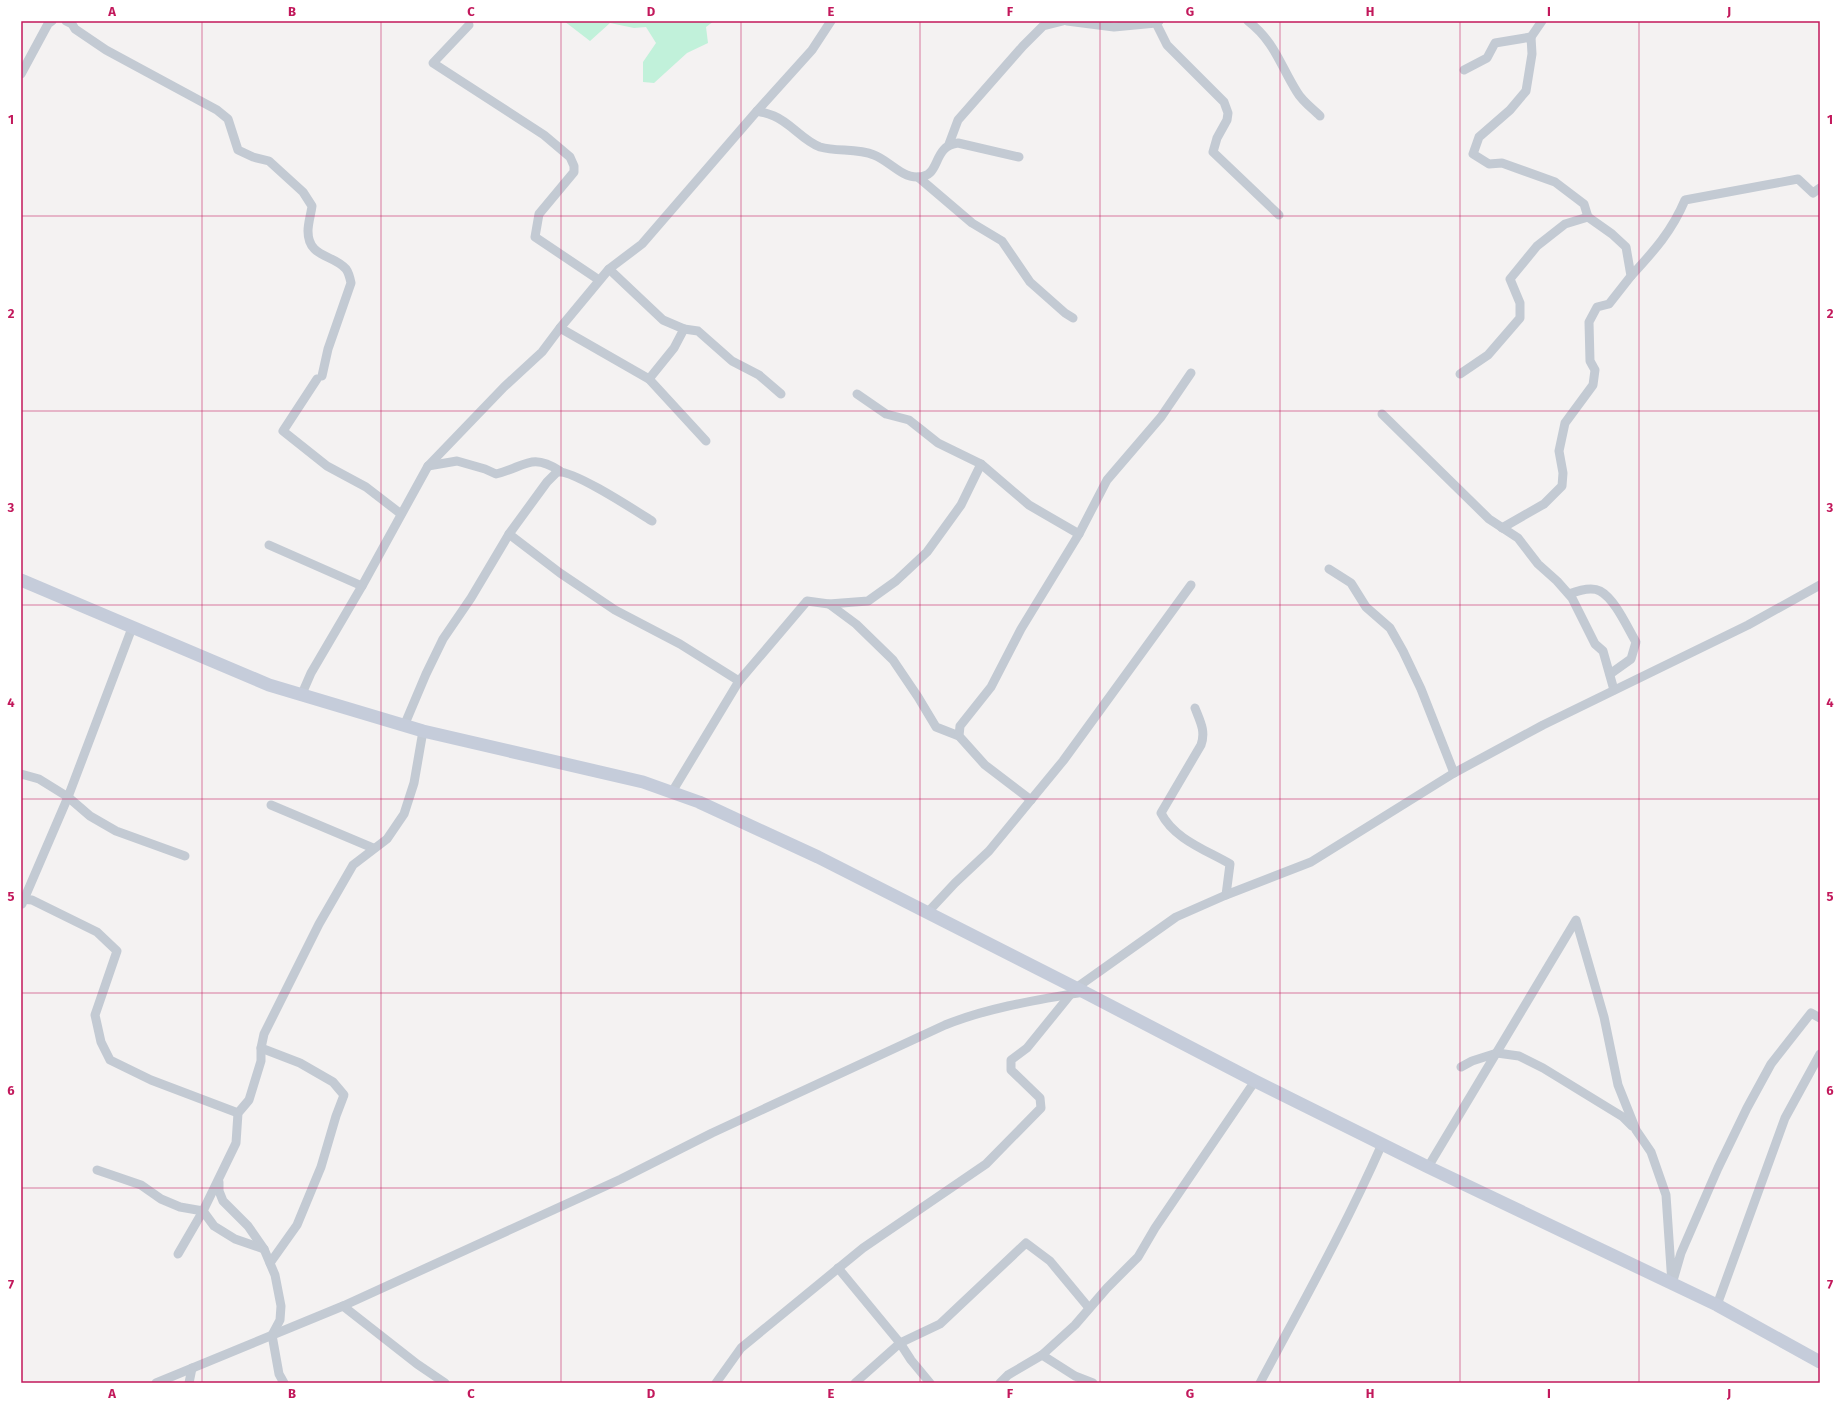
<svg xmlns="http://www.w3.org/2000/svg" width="1841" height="1404" viewBox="0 0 1841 1404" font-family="'Fira Sans',sans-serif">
<rect width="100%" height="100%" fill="#f4f2f2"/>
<path fill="#c1f1da" d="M564,21H714L706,27L708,43L687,53L654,83L643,82V62L656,43L646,27L634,28L610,23L590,41Z"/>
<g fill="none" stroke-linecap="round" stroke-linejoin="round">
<g stroke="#c3cad3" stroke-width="9">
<path d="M66,21L72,24L75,29L106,50L217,110L228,119L238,150L253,157L269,161L303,192L312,206C311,214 308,223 308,231C308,258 333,254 346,269C349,273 350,278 351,283L328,349L322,376"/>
<path d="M1067,21L1114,27L1156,23L1159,21"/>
<path d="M1248,21C1275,42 1280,65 1297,92C1302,101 1313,109 1320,116"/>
<path d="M1156,23L1167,45L1224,102L1228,113L1227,120L1217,138L1213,152L1279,215"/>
<path d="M469,25L433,63L544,135L570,157L574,166V172L539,214L535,237L599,280"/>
<path d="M1531,37L1542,21"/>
<path d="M1464,70L1487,58L1495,43L1531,37L1532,54L1526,91L1510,110L1479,137L1473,154L1489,164L1502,163L1555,182L1584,204L1588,217L1612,234L1626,247L1631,276L1609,304L1597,307L1589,322L1590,361L1595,370L1593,385L1565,423L1559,451L1563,473L1562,486L1544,504L1502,528"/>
<path d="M21,74L48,24L52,21"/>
<path d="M757,111L812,50L831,21"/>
<path d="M949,144L958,120L1023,46L1043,26L1063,21"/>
<path d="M918,177L972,223L1002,241L1030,282L1065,313L1073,318"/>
<path d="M609,269L663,320L684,329L674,348L649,379"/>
<path d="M1631,276C1654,251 1672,231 1685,200L1798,179L1813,193L1820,188"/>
<path d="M560,328L649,379L706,441"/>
<path d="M684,329L698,331L732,361L759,375L781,394"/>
<path d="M1460,374L1488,355L1520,318V303L1510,279L1537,246L1565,224L1588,217"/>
<path d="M317,379L283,431L327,466L366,487L401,514"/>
<path d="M857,394L886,414L909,420L938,443L981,464L1029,505L1079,534"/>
<path d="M1382,414L1489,519L1518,538L1538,564L1557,581L1572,598L1595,644L1603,651L1614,690"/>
<path d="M428,466L457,461L485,469L496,474C525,467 531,452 560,471"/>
<path d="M509,534L560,573L615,610L680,644L739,681"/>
<path d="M269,545L362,586"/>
<path d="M1329,569L1351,583L1366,607L1390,628L1403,651L1421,689L1454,773"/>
<path d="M1569,594C1577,591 1591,586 1600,591C1615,599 1627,627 1636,642L1631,659L1610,674"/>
<path d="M829,604L856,624L893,660L918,697L936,727L959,736"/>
<path d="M301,696L311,673L362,586L428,466L504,387L542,352L560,328L609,269L642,244L757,111C762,112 769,114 774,116C791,123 803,141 820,147C837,152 857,148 874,155C888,160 901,177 917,177C942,178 931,146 958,143L1019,157"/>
<path d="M1195,708C1200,721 1206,731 1201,745L1161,813C1174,839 1206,850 1230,864L1226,895"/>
<path d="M404,726L426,674L443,639L471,598L509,534L547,482L557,472C572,469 636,511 652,521"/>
<path d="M21,774L39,779L68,797L90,816L116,831L185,856"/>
<path d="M672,792L739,681L807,601L829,604L868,601L896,581L927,552L961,505L981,464"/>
<path d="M1031,800L985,765L959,736L960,726L991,687L1021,629L1079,534L1107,480L1161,417L1191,373"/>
<path d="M271,805L373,848"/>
<path d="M21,899L32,900L97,932L117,951L95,1015L101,1042L110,1060L151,1080L238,1113"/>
<path d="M22,904L68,797L132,628"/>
<path d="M927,913L955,883L989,851L1063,761L1191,585"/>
<path d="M1076,988L1176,917L1226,895L1311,862L1454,773L1543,725L1748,625L1820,585"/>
<path d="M261,1048L300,1063L333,1082L344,1095L336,1116L321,1167L297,1225L270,1263"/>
<path d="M1461,1067L1472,1061L1497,1053L1519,1056L1543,1068L1623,1117L1632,1126"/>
<path d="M1428,1167L1576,920L1604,1017L1618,1085L1636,1130L1651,1152L1666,1195L1672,1284L1681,1253L1718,1168L1747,1108L1771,1064L1811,1013L1820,1018"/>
<path d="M97,1170L141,1185L161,1199L180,1207L203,1211L178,1254"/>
<path d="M219,1182V1191L223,1201L248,1226L264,1249L275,1275L281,1306L280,1320L272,1335L279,1374L284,1383"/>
<path d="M264,1249L235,1239L214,1226L203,1211L236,1143L238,1113L249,1100L261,1061V1048L264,1034L319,924L353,865L387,839L404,814L414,783L423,731"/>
<path d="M838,1268L900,1343L940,1324L1026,1243L1050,1261L1089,1308"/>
<path d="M1717,1305L1785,1118L1820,1054"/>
<path d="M343,1306L417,1364L445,1383"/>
<path d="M156,1383L343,1306L621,1179L712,1133L945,1025C990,1007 1037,1000 1084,992"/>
<path d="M189,1383L192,1368"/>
<path d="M716,1383L741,1348L863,1248L986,1164L1041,1108L1040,1098L1011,1070V1060L1027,1048L1070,995"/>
<path d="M855,1383L900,1343L911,1360L930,1383"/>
<path d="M1000,1383L1008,1375L1042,1355"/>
<path d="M1093,1383L1075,1376L1042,1355L1075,1325L1107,1288L1138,1257L1155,1228L1255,1081"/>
<path d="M1260,1383C1302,1304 1346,1226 1382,1144"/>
</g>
<path stroke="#c5ccda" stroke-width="13" d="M21,580L269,685L423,731L643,782L699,802L818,857L1084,992L1255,1081L1428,1167L1717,1305L1820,1362"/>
</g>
<path fill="none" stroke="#c2185b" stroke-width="1" stroke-opacity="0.55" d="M202,21V1383M381,21V1383M561,21V1383M741,21V1383M920,21V1383M1100,21V1383M1280,21V1383M1460,21V1383M1639,21V1383M21,216H1820M21,411H1820M21,605H1820M21,799H1820M21,993H1820M21,1188H1820"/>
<rect width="1841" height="1404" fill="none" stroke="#ffffff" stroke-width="44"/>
<rect x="22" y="22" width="1797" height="1360" fill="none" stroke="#c2185b" stroke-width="1.5"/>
<g font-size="13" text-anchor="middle" font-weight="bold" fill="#c2185b">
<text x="112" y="16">A</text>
<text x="292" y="16">B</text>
<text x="471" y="16">C</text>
<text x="651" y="16">D</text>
<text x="831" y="16">E</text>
<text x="1010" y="16">F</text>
<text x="1190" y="16">G</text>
<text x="1370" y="16">H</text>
<text x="1549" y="16">I</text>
<text x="1729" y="16">J</text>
<text x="11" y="124">1</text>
<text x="1830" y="124">1</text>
<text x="11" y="318">2</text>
<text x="1830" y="318">2</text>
<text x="11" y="512">3</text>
<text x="1830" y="512">3</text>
<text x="11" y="707">4</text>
<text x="1830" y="707">4</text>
<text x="11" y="901">5</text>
<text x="1830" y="901">5</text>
<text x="11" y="1095">6</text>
<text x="1830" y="1095">6</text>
<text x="11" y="1289">7</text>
<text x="1830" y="1289">7</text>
<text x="112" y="1398">A</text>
<text x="292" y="1398">B</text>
<text x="471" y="1398">C</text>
<text x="651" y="1398">D</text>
<text x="831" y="1398">E</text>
<text x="1010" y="1398">F</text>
<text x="1190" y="1398">G</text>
<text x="1370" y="1398">H</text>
<text x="1549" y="1398">I</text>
<text x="1729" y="1398">J</text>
</g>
</svg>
